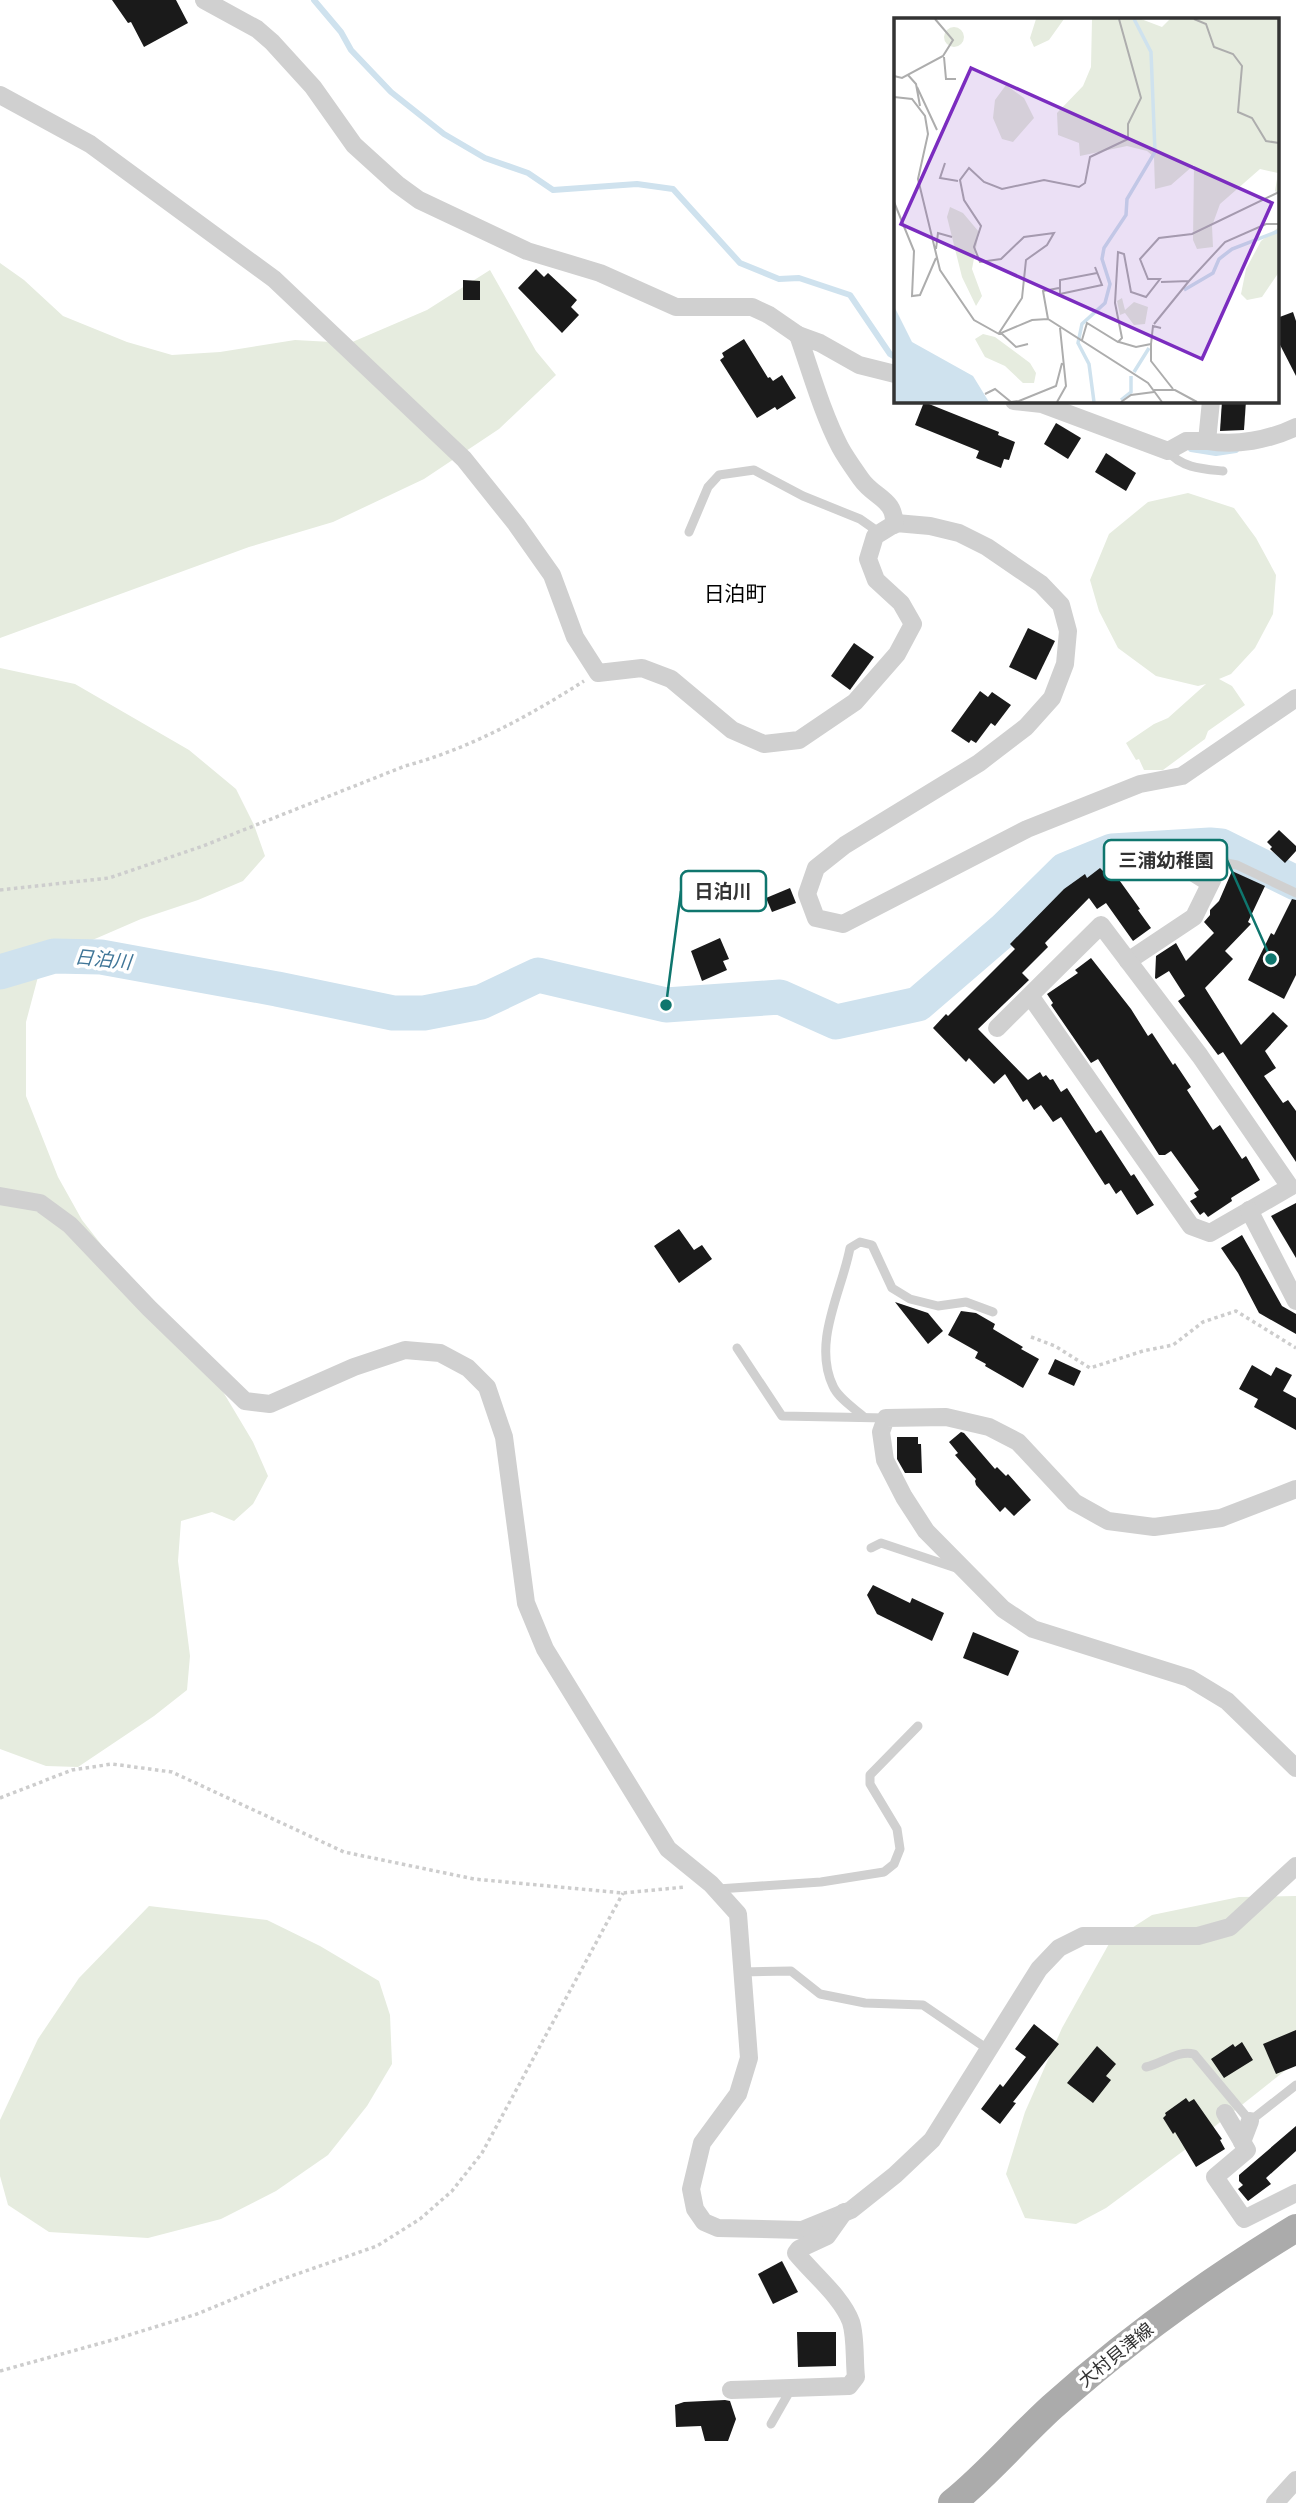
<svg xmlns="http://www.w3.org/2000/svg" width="1296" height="2503" viewBox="0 0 1296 2503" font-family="Signika,'Noto Sans JP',sans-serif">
<rect width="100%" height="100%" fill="#fff"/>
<g fill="#e6ecdf">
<path d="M0,263L24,280L63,316L127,342L172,355L220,352L295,340L350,343L427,310L490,270L536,351L556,375L499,429L424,479L333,522L249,547L0,638Z"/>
<path d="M1188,493L1234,508L1256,538L1276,575L1273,614L1255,648L1231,674L1219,679L1232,686L1245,705L1208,731L1205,739L1163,770H1144L1139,759L1136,760L1126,743L1154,724L1168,718L1206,684L1198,686L1156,676L1118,648L1099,611L1090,580L1109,534L1148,502Z"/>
<path d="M0,668L75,684L189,750L236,789L254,825L265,856L243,881L198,900L141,919L74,948L43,958L26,1022V1096L58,1177L82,1220L144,1299L222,1390L253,1442L268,1476L253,1504L234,1521L212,1512L181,1521L178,1561L190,1656L187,1690L154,1716L78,1767L46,1766L0,1749Z"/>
<path d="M1296,1896V2062L1190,2146L1106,2208L1076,2224L1025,2218L1006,2174L1025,2112L1062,2028L1110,1942L1152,1915L1239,1897Z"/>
<path d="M149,1906L267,1920L320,1946L379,1981L390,2015L392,2064L367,2106L328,2155L276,2191L221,2219L148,2238L49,2232L8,2205L0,2176V2120L38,2039L79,1978Z"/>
</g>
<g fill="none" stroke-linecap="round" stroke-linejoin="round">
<g stroke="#cfe2ee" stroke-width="6">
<path d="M314,0L341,32L351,50L391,92L444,134L485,158L528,173L553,190L637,184L673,189L740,263L779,279L799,278L850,295L890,354L895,357"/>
<path d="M1191,449L1216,453L1236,450"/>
</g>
<path stroke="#cfe2ee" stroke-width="35" d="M0,972L54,956L101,957L277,989L393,1013H424L481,1002L538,975L666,1005L780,997L836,1022L918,1004L1005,929L1065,870L1112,851L1210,845L1221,846L1296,883"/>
</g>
<g fill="#1a1a1a">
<path d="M112,0H176L188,23L144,47L131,22L128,23Z"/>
<path d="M536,269L544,277L548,273L577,300L571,307L579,315L562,333L518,288Z"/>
<path d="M463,280L480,281V300H463Z"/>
<path d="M1293,312L1296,321V376L1277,339V318Z"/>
<path d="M744,339L768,378L770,377L773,381L782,375L796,398L777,410L775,407L757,418L720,360L724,357L722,353Z"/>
<path d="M1222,401H1246L1244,430L1220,431Z"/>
<path d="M924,402L999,432L998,435L1015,442L1009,460L1004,459L1001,468L976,458L979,451L915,425Z"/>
<path d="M1056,423L1081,438L1068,459L1044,444Z"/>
<path d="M1106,453L1136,473L1126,491L1095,472Z"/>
<path d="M1028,628L1055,641L1036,680L1009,667Z"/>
<path d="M854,643L874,657L850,690L831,676Z"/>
<path d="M980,691L988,697L992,692L1011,705L995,726L991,723L976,743L971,740L969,743L951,731Z"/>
<path d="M1279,830L1296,846V851L1285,863L1270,849L1272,847L1267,842Z"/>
<path d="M1100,868L1106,874L1112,870L1140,909L1138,910L1151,928L1133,941L1106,903L1097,909L1089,898L1045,943L1048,947L1022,973L1029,980L978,1029L1028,1080L1040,1072L1043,1077L1046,1075L1050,1080L1053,1079L1061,1092L1067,1088L1096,1133L1101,1130L1131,1176L1134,1174L1154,1205L1137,1215L1121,1190L1116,1194L1109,1183L1105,1185L1061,1117L1053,1122L1041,1105L1034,1110L1027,1099L1023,1102L1005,1074L994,1084L969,1058L966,1062L933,1028L946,1014L948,1016L1015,949L1010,944L1064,889L1085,874L1087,878Z"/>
<path d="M1232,871L1265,886L1248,922L1251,924L1225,951L1233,959L1205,988L1241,1045L1273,1012L1288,1026L1265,1051L1276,1068L1264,1076L1283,1103L1288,1100L1296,1111V1162L1223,1052L1218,1055L1178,1001L1185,996L1169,971L1156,979L1155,978L1156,956L1176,943L1186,961L1214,933L1204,922L1210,915V910L1219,901Z"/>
<path d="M790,888L796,903L772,912L766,898Z"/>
<path d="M1292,899L1296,900V975L1284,999L1248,980L1271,933L1274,935Z"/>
<path d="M720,938L729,959L723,961L727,970L702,981L691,951Z"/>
<path d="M1091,958L1131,1009L1148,1036L1152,1033L1173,1065L1175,1063L1191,1087L1187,1090L1213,1130L1220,1125L1242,1159L1246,1156L1260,1180L1231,1198L1232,1201L1208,1217L1204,1212L1200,1215L1190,1201L1197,1197L1194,1193L1199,1190L1171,1151L1165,1155H1159L1098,1059L1091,1063L1051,1005L1053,1003L1047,994L1078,973L1075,970Z"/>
<path d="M1296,1203V1258L1271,1216Z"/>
<path d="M679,1229L694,1250L702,1245L712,1259L679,1283L654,1246Z"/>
<path d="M1242,1235L1282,1306L1296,1314V1334L1259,1313L1238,1273L1221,1248Z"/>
<path d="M895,1302L928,1313L943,1331L928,1344Z"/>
<path d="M961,1311L976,1313L995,1324L993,1329L1023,1347L1021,1349L1039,1359L1023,1388L985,1366L986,1364L975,1358L978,1352L948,1335Z"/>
<path d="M1055,1359L1081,1371L1074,1386L1048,1374Z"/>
<path d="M1252,1365L1271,1376L1276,1367L1292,1375L1283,1391L1296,1398V1430L1254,1407L1258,1399L1239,1389Z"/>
<path d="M961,1432L964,1433L995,1469L997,1467L1006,1476L1008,1474L1031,1500L1014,1516L1005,1507L1000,1512L976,1485L975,1481L976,1479L955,1455L958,1453L949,1442Z"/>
<path d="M897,1437H918V1444H921L922,1473H905L897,1459Z"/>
<path d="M873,1585L910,1603L912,1598L944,1613L932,1641L877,1614L867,1595Z"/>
<path d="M973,1632L1019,1651L1008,1676L963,1658Z"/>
<path d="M1034,2024L1059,2044L1013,2102L1016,2103L1000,2124L981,2109L1000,2084L1003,2087L1026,2057L1015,2049Z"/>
<path d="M1296,2030V2066L1276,2074L1263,2044Z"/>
<path d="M1242,2042L1253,2060L1224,2078L1211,2059L1233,2044L1235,2047Z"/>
<path d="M1097,2046L1116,2064L1106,2076L1111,2080L1093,2103L1067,2083Z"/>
<path d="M1186,2098L1189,2102L1194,2099L1222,2139L1220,2140L1225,2149L1196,2167L1175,2132L1173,2134L1163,2118L1166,2115L1165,2113Z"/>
<path d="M1296,2126V2151L1266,2178L1271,2184L1248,2201L1238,2189L1243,2185L1239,2181V2175Z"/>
<path d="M782,2261L798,2292L773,2304L758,2274Z"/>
<path d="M797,2332H836V2366L798,2367Z"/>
<path d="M725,2400L730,2401L736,2419L728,2441H705L701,2426L676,2427L675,2405L684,2402Z"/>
</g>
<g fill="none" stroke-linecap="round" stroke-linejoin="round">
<g stroke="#cdcdcd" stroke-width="3.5" stroke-dasharray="3.5 3.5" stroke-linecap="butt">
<path d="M0,890L109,878L203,846L405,766C469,749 529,716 584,681"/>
<path d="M1031,1337L1055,1346L1090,1368L1143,1351L1173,1345L1203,1322L1236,1311L1296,1348"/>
<path d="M0,1798L72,1770L112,1764L172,1772L344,1852L474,1879L623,1893L685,1887"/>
<path d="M0,2371L116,2339L197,2314L277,2281L377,2246L420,2219L452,2191L482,2153L623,1893"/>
</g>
<g stroke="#d0d0d0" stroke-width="9">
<path d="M1168,451C1181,468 1203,469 1223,471"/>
<path d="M689,532L708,487L719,475L754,470L803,496L860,519L880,533"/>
<path d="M1221,862L1237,865L1296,893"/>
<path d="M737,1348L782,1416L886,1418"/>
<path d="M864,1417C855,1409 838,1398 833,1386C812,1342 842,1291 850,1248L860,1242L872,1245L892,1288L910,1299L938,1306L966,1302L993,1312"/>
<path d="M871,1548L881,1543L956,1568"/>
<path d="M718,1889L821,1882L884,1872L894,1864L900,1849L897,1829L870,1784V1775L918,1726"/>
<path d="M742,1972L791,1971L820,1994L865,2003L923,2005L989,2050"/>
<path d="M1146,2067C1163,2063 1178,2050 1194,2054L1250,2121L1296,2085"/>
<path d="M771,2424L791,2389"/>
</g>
<g stroke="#d0d0d0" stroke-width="18">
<path d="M204,0L257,29L272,42L313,87L354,145L397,184L419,200L527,251L600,273L676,307H752L769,315L798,335"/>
<path d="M0,95L90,144L274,279L464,459L516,524L552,575L575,637L598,673L642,668L671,679L732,730L764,744L799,740L855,702L897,654L913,624L901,603L876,580L868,559L875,536L896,523L930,526L959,533L987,547L1041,584L1061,605L1068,631L1065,664L1052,698L1026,727L979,763L845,845L816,868L807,894L816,918L843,924L1027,829L1140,784L1182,776L1296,698"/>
<path d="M1014,401L1042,404L1168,451L1186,441H1207"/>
<path d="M1211,401L1207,441C1236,446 1269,440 1296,427"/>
<path d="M894,525C896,499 874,498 861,479C854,469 846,458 840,447C822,412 811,372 798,335L820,343L859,365L895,374"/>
<path d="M1194,873L1210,883"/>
<path d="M1128,961L1194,917L1221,862"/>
<path d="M997,1028L1101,925L1200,1056L1290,1187L1210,1233L1191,1226L1031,997"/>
<path d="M0,1196L40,1203L70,1225L149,1308L245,1401L270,1404L354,1367L405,1350L440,1353L468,1368L487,1387L504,1437L526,1603L545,1649L668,1849L711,1884L738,1914L749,2058L738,2094L702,2143L691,2189L695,2209L704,2222L718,2228L802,2230L851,2210L895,2175L932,2140L1039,1969L1059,1948L1083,1936H1198L1230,1927L1296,1866"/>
<path d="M1249,1210L1296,1301"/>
<path d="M1296,1489L1221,1518L1154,1527L1108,1521L1074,1502L1018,1442L989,1427L946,1417L886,1418L881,1432L885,1460L904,1497L926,1531L1003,1609L1033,1629L1189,1678L1227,1701L1296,1768"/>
<path d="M1225,2113L1247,2150L1215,2177L1244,2219L1296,2193"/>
<path d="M1242,2142L1250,2121"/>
<path d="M731,2390L849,2386L856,2377C854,2360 856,2338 851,2322C842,2297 813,2274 796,2253L799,2249L827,2236L844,2212"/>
<path d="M1275,2503L1296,2480"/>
</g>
<path stroke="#ababab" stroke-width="28" d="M952,2503C988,2474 1018,2438 1052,2407C1128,2339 1209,2281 1296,2228"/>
</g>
<g text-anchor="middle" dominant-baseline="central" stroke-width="7" stroke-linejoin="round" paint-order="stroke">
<g font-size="18" fill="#333" stroke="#fff">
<text transform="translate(1116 2355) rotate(-39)">大村貝津線</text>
</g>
<g font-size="19" font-style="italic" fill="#3f7597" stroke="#fff">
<text transform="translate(103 960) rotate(6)">日泊川</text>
</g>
<g font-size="21" fill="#000" stroke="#fff">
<text x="735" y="594">日泊町</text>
</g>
</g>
<g transform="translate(894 18)">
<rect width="385" height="385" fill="#fff"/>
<path d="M142,1H170L155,22L140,29L136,20ZM198,1H247L268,9L276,1H385V176L381,173L384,155L366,151L326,186L318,208L319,229L303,231L299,222L300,147L277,167L261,171L260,139L253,133L233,128L186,138L185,125L164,117L163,95L189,68L197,49ZM50 19a10 10 0 1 1 20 0a10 10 0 1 1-20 0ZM112,67L130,80L140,100L119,124L108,121L99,100L101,82ZM56,189L69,195L85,214L78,251L88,278L82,288L68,259L53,199ZM385,209V254L368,279L353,282L347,276L352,251L367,223ZM228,280L231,292L240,284L254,289L251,306L240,307L231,295L226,297L223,283ZM89,316L101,319L136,345L142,355L140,365H129L111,348L91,339L81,321Z" fill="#e6ecdf"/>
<path d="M0,288L18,324L79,358L95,384H0Z" fill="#cfe2ee"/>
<path fill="none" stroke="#cfe2ee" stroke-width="3.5" d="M290,272L319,255L325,241L338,231L385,213M240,354L255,330M227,382L237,374V358M200,384L195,346L184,325L188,306L211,285L216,266L208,241L210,230L232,197L233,181L261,134L257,34L240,1"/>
<path fill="none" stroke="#adadad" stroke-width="2" d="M300,1L312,6L320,29L339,36L348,48L344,94L358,100L372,123L385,125M50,39L52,61H62M14,57L22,66L26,88M0,58L8,60L49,38L59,22L41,1M23,69L43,112M0,79L18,81L31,98L34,116L24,161L46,252L80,302L105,316L138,302L154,301L254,365L268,384M51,145L46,160L64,163M0,184L20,233L18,278L26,277L42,240M42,231L44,215L58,219M201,249L208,267L166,276V262L203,255M295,263L331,224L372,206H385M154,301L149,273L165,270M260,306L295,263L267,264M105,315L128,280L132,242L153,227L160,215L130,219L107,241L86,244L80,229L87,208L70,182L66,162L75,150L90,164L108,171L150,162L185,169L191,165L196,139L234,121V106L247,80L225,1M107,315L122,329L134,326M188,322L193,305L224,324L228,320L221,285L224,234L230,236L237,274L252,279L266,261H254L246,241L265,220L298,216L385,174M225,324L242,329L257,326V343L279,371M257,326L259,308L267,310M260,372H281L303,384M91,376L101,371L117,384L125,383L162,368L168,345M163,384L172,368L166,310M227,384L237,377L260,374"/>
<path fill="#7b2cbf" fill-opacity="0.15" stroke="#7b2cbf" stroke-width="3.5" d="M77,50L378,185L308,341L7,206Z"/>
<rect width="385" height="385" fill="none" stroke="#333" stroke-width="3.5"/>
</g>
<path fill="none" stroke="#0f766e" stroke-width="2.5" d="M1271 959L1227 860M666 1005L681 891"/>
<g fill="#0f766e" stroke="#fff" stroke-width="2.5">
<circle cx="1271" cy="959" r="7"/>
<circle cx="666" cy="1005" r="7"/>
</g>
<g fill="#fff" stroke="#0f766e" stroke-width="2.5">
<rect x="1104" y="840" width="123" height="40" rx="7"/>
<rect x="681" y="871" width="85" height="40" rx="7"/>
</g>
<g font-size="19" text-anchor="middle" font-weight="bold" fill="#333">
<text x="1166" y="867">三浦幼稚園</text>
<text x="723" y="898">日泊川</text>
</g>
</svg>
